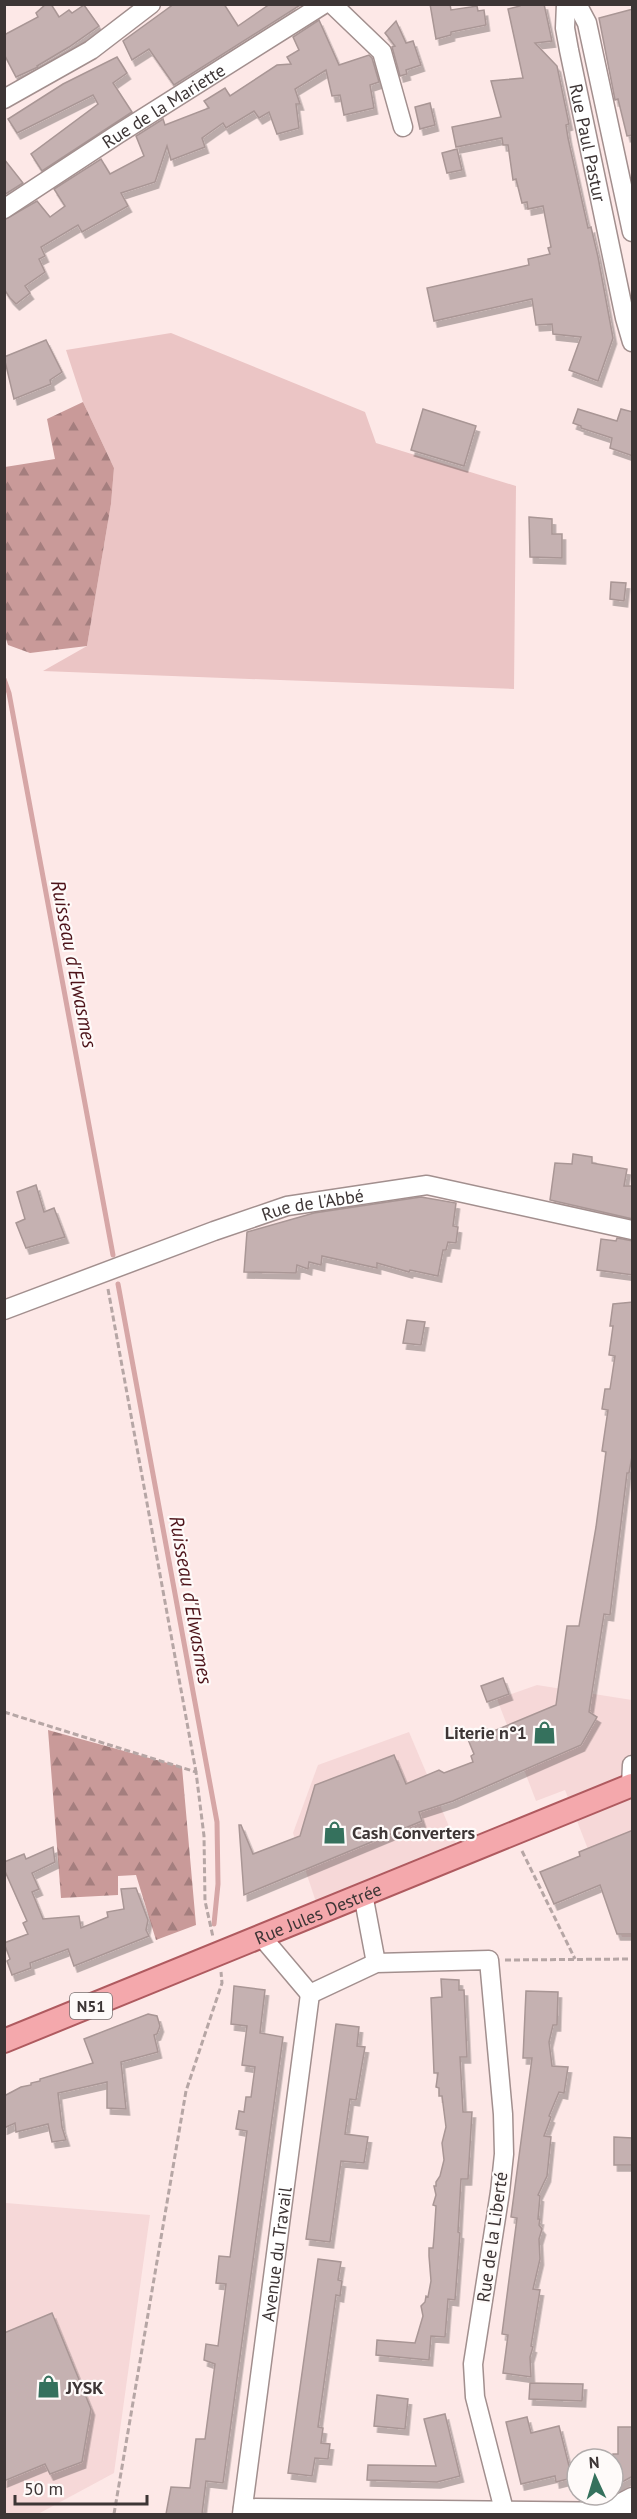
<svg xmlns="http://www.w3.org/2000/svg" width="637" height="2519" viewBox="0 0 637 2519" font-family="'PT Sans',sans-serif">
<defs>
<pattern id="forest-firs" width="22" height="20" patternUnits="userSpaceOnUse" patternTransform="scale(1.5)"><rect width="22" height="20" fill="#c99a99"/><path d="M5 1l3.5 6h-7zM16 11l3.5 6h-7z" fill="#a47e7e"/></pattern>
<filter id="shadow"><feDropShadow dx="3.5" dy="6" stdDeviation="0" flood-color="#0004"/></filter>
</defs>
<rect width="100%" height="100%" fill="#fde8e7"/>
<g fill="#f6d8d8">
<path d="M537,1685L632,1700V1937H622L565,1790L536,1801L497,1699Z"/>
<path d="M409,1732L456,1843L316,1902L293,1833L318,1765Z"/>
<path d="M4,2201L6,2203L150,2215L114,2473L38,2514H5Z"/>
</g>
<path fill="#ebc5c5" d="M171,333L365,412L376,443L516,486L514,689L43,671L87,646L111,504L114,468L83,402L66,350Z"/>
<g fill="url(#forest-firs)">
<path d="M83,402L114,468L111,504L87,646L30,653L8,645L5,636V467L55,459L47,419Z"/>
<path d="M48,1730L182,1767L196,1925L156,1940L136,1875L118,1876V1895L61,1898Z"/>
</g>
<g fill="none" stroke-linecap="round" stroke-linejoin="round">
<g stroke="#d6a6a6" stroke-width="5">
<path d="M4,679L9,693L113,1255"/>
<path d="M118,1284L217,1822L218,1884L214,1924"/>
</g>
</g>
<g fill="#c5b1b1" stroke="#a99695" stroke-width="1.5" filter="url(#shadow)">
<path d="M46,4H51L59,17L69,10L72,13L84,5L99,26L69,47L37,66L38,67L16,77L4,54V35L38,17L36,13Z"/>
<path d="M174,4H224L238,26L270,4H302L174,85L149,49L132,60L123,41Z"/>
<path d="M430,4H450L451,10L477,6L478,11L484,10L486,25L451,32V35L436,39Z"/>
<path d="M520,4H544L552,41L535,43L557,66L569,124L566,125L568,138L588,228L591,227L598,257L613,338L598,381L569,370L581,337L553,334L552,324L536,325L532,299L434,321L427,288L529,265L528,259L550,254L548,248L551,247L543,206L528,209L527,202L522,203L516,179L513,180L508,145H503L502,138L456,147L452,127L501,117L491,81L523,78L508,9L520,6Z"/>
<path d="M633,9V135L627,136L618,99L615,100L599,18Z"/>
<path d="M319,20L339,65L369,55L372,58L379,82L370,85L374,108L344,115L340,95L332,96L326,70L295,89L300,104H296L299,128L277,134L269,112L259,118L254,111L226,128L223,123L202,138L205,147L171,160L167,146L155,182L121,193L128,206L82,232L78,225L41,247L45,256L39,259L45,272L25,286L30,293L16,304L10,298L4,289V220L37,201L50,217L65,206L54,189L101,159L110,174L144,156L136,136L163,119L165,125L209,108L204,101L225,88L230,96L277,65L291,64L287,57L299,50L293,37Z"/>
<path d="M396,21L406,43L413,41L421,65L406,70L407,74L400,76L392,47L395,46L385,33Z"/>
<path d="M117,57L127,73L113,83L132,112L42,171L31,154L98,104L93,95L17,133L8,119L63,84Z"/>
<path d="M430,103L435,125L420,129L415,107Z"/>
<path d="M457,149L462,170L447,173L442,153Z"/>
<path d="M4,159L23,183L4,195Z"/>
<path d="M46,340L62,372L50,380L51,384L14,399L4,357Z"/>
<path d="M423,409L476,426L464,466L411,450Z"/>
<path d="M578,409L617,421L621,409L633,412V456L610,448L612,438L581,428V426L573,423Z"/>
<path d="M529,517L552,519V534H562V558L530,557Z"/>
<path d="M611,582L626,583L624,601L610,599Z"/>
<path d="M573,1154L592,1157V1163L627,1169L624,1186H633V1219L550,1200L555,1163L572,1164Z"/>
<path d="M36,1185L44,1212L54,1208L65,1237L26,1248L16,1223L25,1219L17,1192Z"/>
<path d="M421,1197L456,1203L453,1226L458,1227L456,1243L448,1242L446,1250H443L438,1276L410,1270L409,1272L377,1263V1268L322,1256L321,1265L309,1262L308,1269L297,1265L296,1273L244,1272L247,1232L314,1213Z"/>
<path d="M617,1238L633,1241V1275L597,1270L601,1239L616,1241Z"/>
<path d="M633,1302V1451L629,1473H627L610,1615L604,1614L589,1712L597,1717L581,1745L453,1801L419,1812L422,1821L244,1895L239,1825H241L253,1854L300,1836L315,1785L394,1755L406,1784L439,1770L444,1773L473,1762L471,1756L474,1754L467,1737L488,1729L489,1733L556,1705L567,1626H579L596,1527L606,1452L602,1451L608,1410L602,1409L605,1389H610L615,1356L609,1355L613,1326H610L613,1304Z"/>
<path d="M407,1320L425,1322L421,1345L403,1343Z"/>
<path d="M503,1678L509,1694L487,1702L481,1686Z"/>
<path d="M633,1830V1934H617L600,1885L554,1904L540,1872L580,1856L579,1852Z"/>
<path d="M53,1847L55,1862L32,1873L39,1889L32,1892L43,1919L79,1916L81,1928L108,1917L107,1912L124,1909L121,1889L136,1888L148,1920L146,1930L149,1936L74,1966L68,1949L30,1963L31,1968L12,1975L7,1961L10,1959L4,1943L28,1934L23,1923L27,1921L4,1869V1862L24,1854L26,1859Z"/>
<path d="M441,1979L459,1980V1990H464L467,2057H460L463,2112H472L468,2179H461L458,2232L460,2233L455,2300L448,2299L445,2337L431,2336L429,2360L376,2355L377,2340L415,2343L423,2316L421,2306L425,2302L426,2296L428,2297L431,2281L429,2256V2248H433L434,2237L436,2206L433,2205L436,2195L434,2186H436V2182L440,2176L444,2160L442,2143L446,2127L442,2096H439V2088L436,2087L438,2073H434L431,1998L442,1997Z"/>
<path d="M234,1986L265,1990L260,2033L283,2037L223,2483L206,2481L202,2514H166L171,2487L190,2488L196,2439H205L215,2364L204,2360L206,2344L218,2346L226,2284L216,2283L219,2256L230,2257L247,2131L236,2129L239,2111L244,2112L246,2097H251L255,2067L242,2065L247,2026L231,2024Z"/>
<path d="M526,1991L558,1992L557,2025H553L549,2042L552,2066L568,2067L564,2093L559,2092L549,2116L551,2117L544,2136L551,2137L547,2176L538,2195L540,2196L538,2219H540L539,2225L542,2229L539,2239L540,2259L533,2289L540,2290L531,2346L533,2347L530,2357L531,2377L503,2373L508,2335L502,2334L517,2218L511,2217L532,2058H523Z"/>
<path d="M148,2014L157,2016L160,2026L157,2034L154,2035L158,2052L121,2062L126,2109L107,2108V2082L58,2093L62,2127L66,2140L52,2142L48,2124L16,2132L15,2123L4,2128V2096L21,2087L31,2085V2083L40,2081V2079L93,2063L84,2039Z"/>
<path d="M336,2024L359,2027L357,2046L365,2047L356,2100L350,2099L345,2134L368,2137L364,2163L341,2161L330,2242L306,2239Z"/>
<path d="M614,2137L632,2138L633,2165H614Z"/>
<path d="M318,2259L341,2262L338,2280L342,2281L340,2296L336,2295L318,2427L323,2428L321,2443L330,2444L328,2459L315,2458L312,2476L288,2473Z"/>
<path d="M52,2313L91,2409L82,2462L50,2474L45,2464L4,2481V2333Z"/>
<path d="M530,2383L583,2384L582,2401L529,2399Z"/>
<path d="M377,2395L408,2399L405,2429L374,2426Z"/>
<path d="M445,2414L460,2476L437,2482L367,2480L368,2465L436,2466L424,2419Z"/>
<path d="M527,2417L531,2433L559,2426L572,2478L556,2482L555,2476L521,2484L506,2422Z"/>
<path d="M618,2427H633V2476L613,2487V2454H618Z"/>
</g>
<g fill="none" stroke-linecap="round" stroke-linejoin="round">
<defs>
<g id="minor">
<path d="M332,4L382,52L403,127"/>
<path id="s1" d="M566,4L565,28L569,50L625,318L632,342"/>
<path d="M577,4L587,23L632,232"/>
<path d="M4,99L91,50L151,4"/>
<path id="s2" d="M4,209L118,134L324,4"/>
<path id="s3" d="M4,1310L214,1231L287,1206L427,1185L632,1230"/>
<path d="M631,1785L632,1765"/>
<path d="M363,1894L376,1963"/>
<path d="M261,1936L310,1994"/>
<path d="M310,1994L376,1963L489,1960L503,2114L504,2154L500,2192L473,2364L475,2397L504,2510"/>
<path d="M243,2508L632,2512"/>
<path d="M607,2510L632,2497"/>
<path id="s4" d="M242,2514L310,1994"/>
</g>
<g id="major">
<path id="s5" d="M4,2041L632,1785"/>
</g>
</defs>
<use href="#minor" stroke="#a28f8e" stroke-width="21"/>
<use href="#major" stroke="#af5a5f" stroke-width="26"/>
<g stroke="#b6a6a5" stroke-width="3" stroke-dasharray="6 3" stroke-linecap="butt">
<path d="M108,1289L196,1772"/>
<path d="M4,1712L196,1772L204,1836L205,1901L213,1937"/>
<path d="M522,1851L575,1959"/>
<path d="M505,1960L632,1959"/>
<path d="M114,2514L186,2091L222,1983L221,1972"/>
</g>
<use href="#minor" stroke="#fff" stroke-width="18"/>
<use href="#major" stroke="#f4a8ac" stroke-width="22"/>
</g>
<defs>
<symbol id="shop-bare" viewBox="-9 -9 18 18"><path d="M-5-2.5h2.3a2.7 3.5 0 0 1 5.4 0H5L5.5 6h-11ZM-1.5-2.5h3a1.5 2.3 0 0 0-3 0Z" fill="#35715d" stroke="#fefaf9" stroke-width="2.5" paint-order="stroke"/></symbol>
</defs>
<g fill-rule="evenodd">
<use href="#shop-bare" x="528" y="1716" width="33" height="33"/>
<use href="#shop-bare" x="318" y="1816" width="33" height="33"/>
<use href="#shop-bare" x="32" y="2370" width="33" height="33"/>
</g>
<g text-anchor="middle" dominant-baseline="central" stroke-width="4.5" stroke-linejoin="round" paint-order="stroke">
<rect fill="#fefaf9" stroke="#777070" stroke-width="1.5" x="70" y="1993" width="42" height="26" rx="4.5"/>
<g font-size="16" font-weight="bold" fill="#3d3535">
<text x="91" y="2006">N51</text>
</g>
<g font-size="18" fill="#3d3535" stroke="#fefaf9">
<text stroke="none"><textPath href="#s2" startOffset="190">Rue de la Mariette</textPath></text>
<text stroke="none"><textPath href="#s1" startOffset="141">Rue Paul Pastur</textPath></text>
<text stroke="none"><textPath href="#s3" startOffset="327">Rue de l'Abbé</textPath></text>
<text stroke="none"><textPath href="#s5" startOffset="339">Rue Jules Destrée</textPath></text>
<text transform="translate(492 2237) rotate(-82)">Rue de la Liberté</text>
<text stroke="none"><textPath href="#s4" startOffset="262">Avenue du Travail</textPath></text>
</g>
<g font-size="18" font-weight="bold" fill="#3d3535" stroke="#fefaf9" text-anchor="start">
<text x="527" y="1732" text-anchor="end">Literie n°1</text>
<text x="352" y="1832">Cash Converters</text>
<text x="66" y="2387">JYSK</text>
</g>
<g font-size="20" font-style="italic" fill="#4c1218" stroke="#fefaf9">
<text transform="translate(74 964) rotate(79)">Ruisseau d'Elwasmes</text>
<text transform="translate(191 1600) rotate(80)">Ruisseau d'Elwasmes</text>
</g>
</g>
<rect width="637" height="2519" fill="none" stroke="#3d3535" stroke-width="12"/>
<g transform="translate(595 2477) rotate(356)"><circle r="28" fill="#fefaf9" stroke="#b1abab" stroke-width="1.5"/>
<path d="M0-4.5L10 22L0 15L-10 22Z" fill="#35715d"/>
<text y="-9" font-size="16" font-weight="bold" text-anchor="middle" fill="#3d3535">N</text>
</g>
<path d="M15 2495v9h132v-9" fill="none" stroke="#3d3535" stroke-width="3"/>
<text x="24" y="2495" font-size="18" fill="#3d3535" stroke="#fefaf9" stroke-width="4.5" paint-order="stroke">50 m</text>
</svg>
